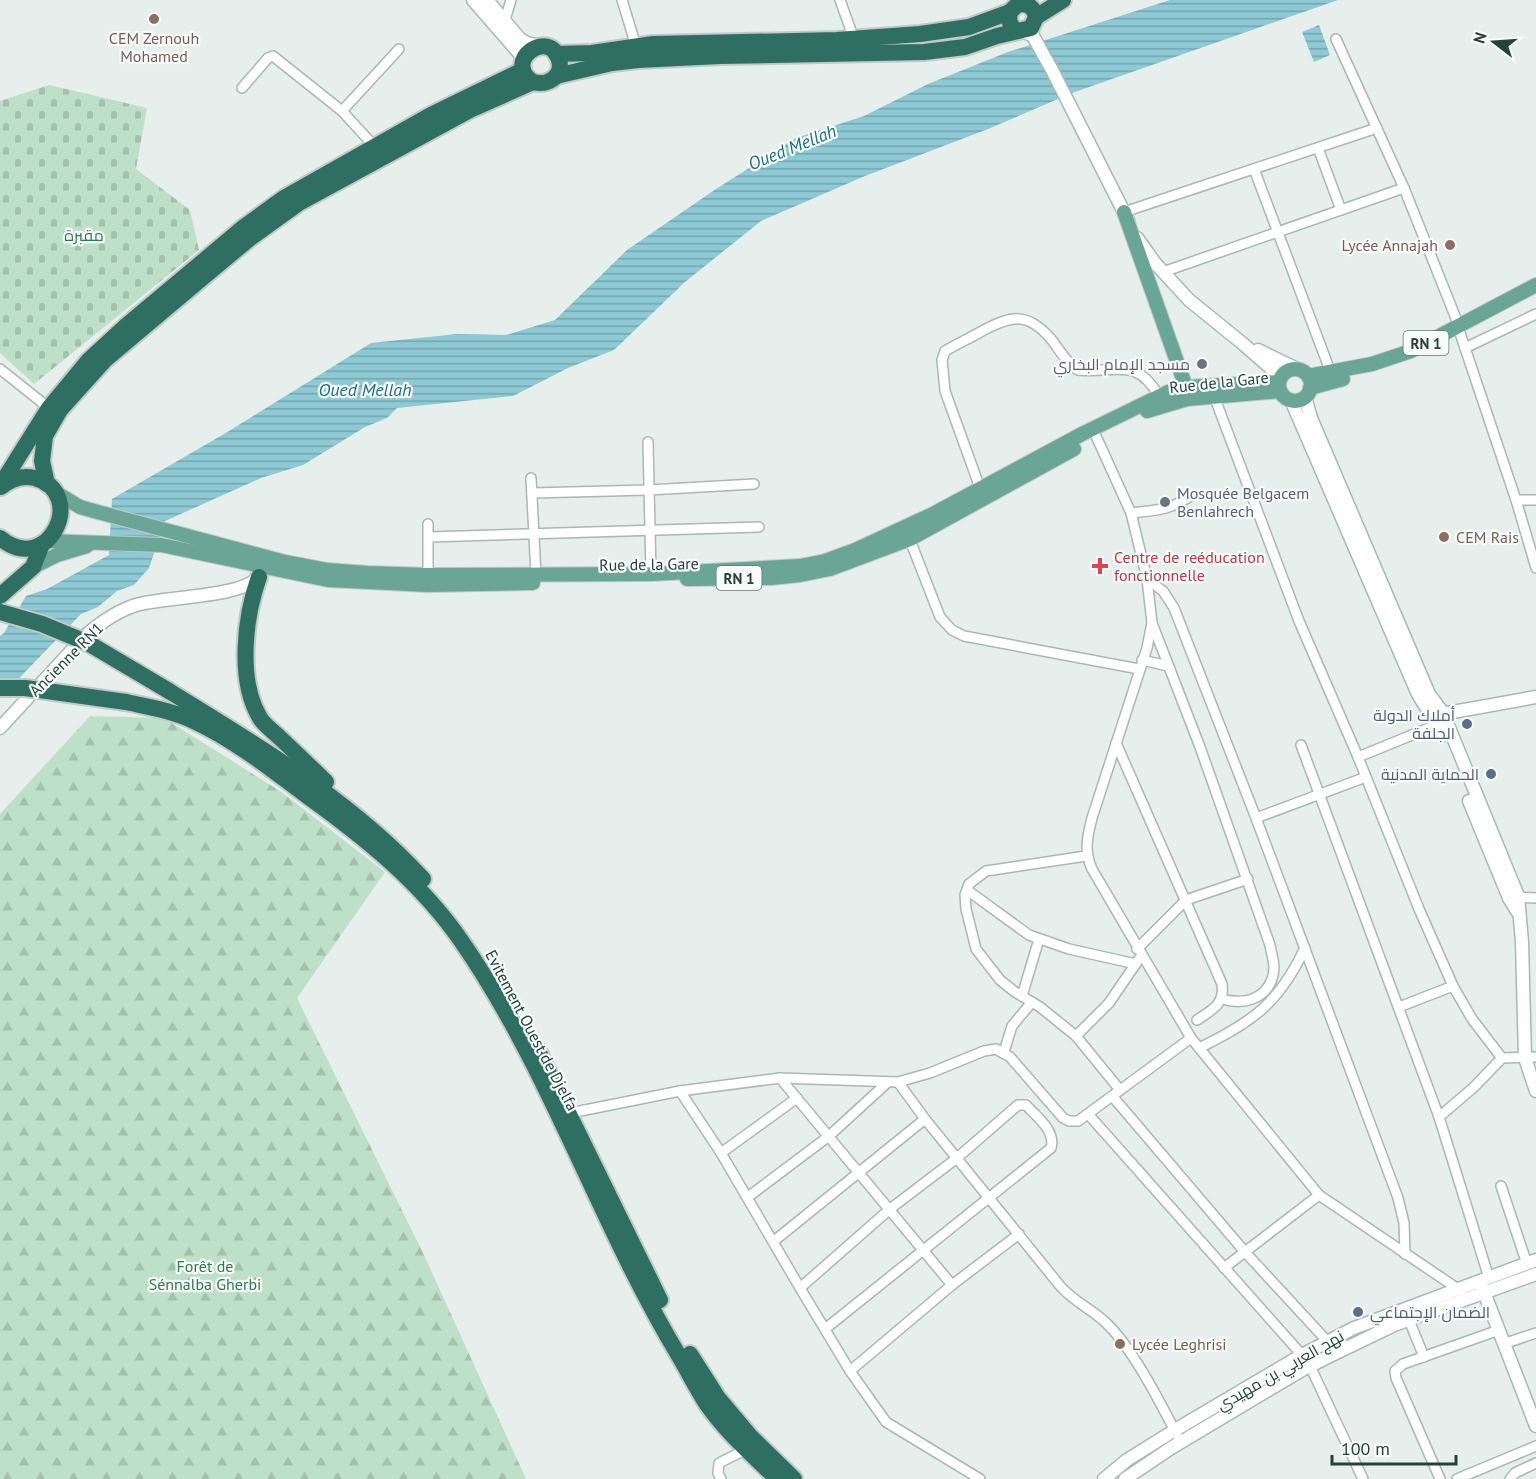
<svg xmlns="http://www.w3.org/2000/svg" width="1536" height="1479" viewBox="0 0 1536 1479" font-family="'PT Sans',Cairo,sans-serif">
<defs>
<pattern id="forest-firs" width="22" height="20" patternUnits="userSpaceOnUse" patternTransform="scale(1.5)"><rect width="22" height="20" fill="#bfe0c8"/><path d="M5 1l3.5 6h-7zM16 11l3.5 6h-7z" fill="#a4c1ad"/></pattern>
<pattern id="cemetery-stones" width="16" height="16" patternUnits="userSpaceOnUse" patternTransform="scale(1.5)"><rect width="16" height="16" fill="#bfe0c8"/><path d="M2 7V4a2 2 0 0 1 4 0v3zM10 15v-3a2 2 0 0 1 4 0v3z" fill="#a4c1ad"/></pattern>
<pattern id="water-rules" width="6" height="5" patternUnits="userSpaceOnUse" patternTransform="scale(1.5)"><rect width="6" height="5" fill="#8ec9d4"/><path d="M0 2.5h6" fill="none" stroke="#74a5ad"/></pattern>
</defs>
<rect width="100%" height="100%" fill="#e6efeb"/>
<path fill="url(#forest-firs)" d="M90,716L164,718L280,791L385,872L297,998L424,1255L526,1479H0V814Z"/>
<path fill="url(#cemetery-stones)" d="M49,85L147,108L136,169L190,210L199,250L34,384L0,353V101Z"/>
<g fill="url(#water-rules)">
<path d="M1170,0H1338L1072,93L988,129L865,176L761,221L685,282L614,350L568,368L513,396L397,408L387,418L365,427L303,465L261,478L165,521L149,568L134,585L117,591L98,607L81,614L0,698V636L4,633L26,596L47,589L109,555L112,499L229,431L371,343L457,334L506,335L555,320L627,250L716,189L796,138L864,116L928,84L1008,52Z"/>
<path d="M1319,25L1330,55L1314,62L1302,32Z"/>
</g>
<g fill="none" stroke-linecap="round" stroke-linejoin="round">
<defs>
<g id="street">
<path d="M622,0L636,46"/>
<path d="M840,0L854,39"/>
<path d="M505,20L511,0"/>
<path d="M1336,39L1404,188L1459,326"/>
<path d="M242,88L268,58L273,56L342,111L374,146"/>
<path d="M342,111L399,49"/>
<path d="M1318,148L1341,210"/>
<path d="M1254,169L1331,373"/>
<path d="M1124,212L1377,128"/>
<path d="M1163,272L1404,188"/>
<path d="M1460,333L1516,500L1536,568"/>
<path d="M1465,348L1536,314"/>
<path d="M0,369L49,408"/>
<path d="M1214,396L1299,621L1358,757L1419,909L1453,986L1472,1019L1502,1058"/>
<path d="M1096,436L1131,513L1147,579L1152,623L1147,648L1092,818C1087,837 1084,851 1092,869L1191,1038L1319,1195L1461,1291"/>
<path d="M648,442L651,574"/>
<path d="M531,478L536,575"/>
<path d="M980,488L945,391L942,360L945,351C957,344 970,338 982,331C1011,316 1027,311 1051,339C1059,349 1067,364 1078,370C1115,374 1135,355 1159,396"/>
<path d="M532,493L648,490L754,484"/>
<path d="M1516,500H1536"/>
<path d="M1131,513C1155,510 1168,511 1189,497"/>
<path d="M908,535L940,617L952,630L964,636L1139,669"/>
<path d="M429,537L759,527"/>
<path d="M428,575V524"/>
<path d="M1147,579L1163,591L1174,608L1256,818L1398,1198L1404,1223L1405,1254"/>
<path d="M1152,623L1200,747L1270,945C1271,952 1274,961 1274,968C1272,997 1247,1006 1222,999"/>
<path d="M1142,660L1168,666"/>
<path d="M1116,743L1222,984C1225,1004 1212,1010 1197,1020"/>
<path d="M1301,745L1439,1117L1489,1278"/>
<path d="M1358,757L1439,724"/>
<path d="M1256,818L1366,777"/>
<path d="M1086,856L986,871L969,884L965,895L966,909L976,949L1000,980L1015,992L1040,1007L1076,1036L1120,1090"/>
<path d="M967,890L1029,935L1069,949L1136,964"/>
<path d="M1514,897L1536,898"/>
<path d="M1137,949L1186,900L1248,879"/>
<path d="M1022,996L1039,939"/>
<path d="M1399,1007L1453,986"/>
<path d="M1076,1036L1109,1003L1139,959"/>
<path d="M1199,1048C1253,1022 1279,1003 1305,948"/>
<path d="M1004,1052L1012,1026L1032,1002"/>
<path d="M780,1078L952,1285"/>
<path d="M898,1082L925,1119L1061,1287C1076,1303 1090,1308 1104,1321C1131,1345 1160,1402 1177,1435"/>
<path d="M680,1091L721,1153L800,1288L850,1371L886,1422L980,1479"/>
<path d="M1113,1097L1245,1252L1328,1342"/>
<path d="M565,1114L680,1091L780,1078L898,1082L930,1073L984,1051L996,1049L1010,1057L1063,1118L1069,1121H1078L1191,1038"/>
<path d="M1088,1114L1302,1355L1310,1366L1363,1479"/>
<path d="M1439,1117L1473,1088L1502,1058L1536,1057"/>
<path d="M721,1153L797,1098"/>
<path d="M1501,1186L1527,1264"/>
<path d="M748,1197L829,1136L888,1082"/>
<path d="M774,1241L925,1119"/>
<path d="M1224,1268L1319,1195"/>
<path d="M800,1288L890,1209L957,1158L1018,1105H1026C1037,1117 1056,1131 1051,1148L825,1329"/>
<path d="M1409,1320L1424,1357"/>
<path d="M1503,1344L1536,1333"/>
<path d="M850,1371L952,1285L1019,1234"/>
<path d="M721,1479L718,1473L719,1463L747,1449"/>
<path d="M1440,1479L1396,1378L1395,1371L1403,1364L1499,1330"/>
<path d="M1457,1479L1536,1446"/>
<path d="M1510,1479L1515,1473L1536,1463"/>
</g>
<g id="secondary">
<path d="M473,0L520,54L523,64"/>
<path d="M487,0L520,39L527,43L540,46"/>
<path d="M1023,31L1033,36L1052,70L1128,220"/>
<path d="M1137,238L1155,263L1189,300L1242,343L1281,377"/>
<path d="M1258,350L1297,369"/>
<path d="M1305,397L1311,418L1429,694L1443,713L1518,896L1522,942L1525,1058L1536,1091"/>
<path d="M1291,400L1417,692C1424,707 1437,719 1443,735"/>
<path d="M1436,715L1536,697"/>
<path d="M0,728L85,636C100,623 117,611 136,605C165,596 245,598 260,575"/>
<path d="M1469,801L1509,898L1517,911"/>
<path d="M1482,1287L1536,1426"/>
<path d="M1104,1479L1127,1460L1175,1430L1302,1355L1354,1328L1536,1260"/>
<path d="M1125,1479L1171,1448L1302,1370L1332,1355L1394,1325L1536,1274"/>
</g>
<g id="primary">
<path d="M1124,212L1186,387"/>
<circle cx="1295" cy="385" r="16"/>
<path d="M1308,376L1372,364L1411,351L1536,285"/>
<path d="M1310,388L1343,379"/>
<path d="M1147,411L1187,399L1280,391"/>
<path d="M55,492L80,507L94,511L285,562L327,570L368,573L428,575L651,574L800,566L825,561L855,550L933,514L1082,434L1168,392L1186,387L1279,382"/>
<path d="M47,541L161,545L328,580L428,585L533,583"/>
<path d="M33,567L57,555L87,546"/>
<path d="M687,579L771,578L800,575L830,569L910,539L1074,449"/>
</g>
<g id="highway">
<path d="M1036,17L1063,0"/>
<path d="M556,54L592,53L653,44L837,40L920,34L969,27L1010,12"/>
<path d="M556,76L612,63L638,60L720,56L924,52L965,47L997,36L1031,28L1036,17C1034,7 1027,2 1017,5L1010,12C1008,21 1010,27 1018,31"/>
<path d="M47,484L42,461L45,436L60,410L105,360L200,280L249,239L299,203L470,110L533,82C547,86 564,77 559,60C550,27 501,61 533,82"/>
<path d="M0,486L49,408L88,361L126,326L244,227L284,198L431,115L523,70"/>
<path d="M0,538C49,578 88,493 35,478C22,475 11,479 1,487"/>
<path d="M259,577C245,616 237,680 260,718C264,725 273,731 279,737C295,752 311,767 326,782"/>
<path d="M0,596L33,567L42,544"/>
<path d="M169,691C258,746 351,800 423,879"/>
<path d="M126,702C149,707 174,711 196,722C236,741 271,769 306,795C364,837 421,882 462,942C551,1071 599,1223 679,1356C689,1373 698,1391 708,1406C727,1433 754,1456 777,1479"/>
<path d="M537,1049L660,1300"/>
<path d="M690,1354L718,1398L750,1436L794,1479"/>
</g>
</defs>
<use href="#street" stroke="#a8b8b2" stroke-width="12"/>
<use href="#secondary" stroke="#a4bbb3" stroke-width="15"/>
<use href="#primary" stroke="#c2cac8" stroke-width="16"/>
<use href="#highway" stroke="#c2cac8" stroke-width="20"/>
<use href="#street" stroke="#fff" stroke-width="9"/>
<use href="#secondary" stroke="#fff" stroke-width="12"/>
<use href="#primary" stroke="#6aa596" stroke-width="14"/>
<use href="#highway" stroke="#2f6f62" stroke-width="16"/>
<defs>
<g id="highway-bridge">
<path d="M0,612L42,624L88,643L169,691"/>
<path d="M0,688H25L126,702"/>
</g>
</defs>
<use href="#highway-bridge" stroke="#c2cac8" stroke-width="20" stroke-linecap="butt"/>
<use href="#highway-bridge" stroke="#2f6f62" stroke-width="16"/>
</g>
<g fill="#8d6e63" stroke="#f7fbf9" stroke-width="2">
<circle cx="154" cy="19" r="6"/>
<circle cx="1450" cy="245" r="6"/>
<circle cx="1444" cy="537" r="6"/>
<circle cx="1120" cy="1344" r="6"/>
</g>
<g fill="#6b7280" stroke="#f7fbf9" stroke-width="2">
<circle cx="1202" cy="364" r="6"/>
<circle cx="1165" cy="502" r="6"/>
</g>
<path fill="#e0444e" stroke="#f7fbf9" stroke-width="2" d="M1097 557h6v6h6v6h-6v6h-6v-6h-6v-6h6z"/>
<g fill="#5c6f8a" stroke="#f7fbf9" stroke-width="2">
<circle cx="1467" cy="724" r="6"/>
<circle cx="1491" cy="774" r="6"/>
<circle cx="1358" cy="1312" r="6"/>
</g>
<g text-anchor="middle" dominant-baseline="central" stroke-width="4.5" stroke-linejoin="round" paint-order="stroke">
<g fill="#f7fbf9" stroke="#637a73" stroke-width="1.5">
<rect x="1403.5" y="331" width="45" height="24" rx="4.5"/>
<rect x="716.5" y="566" width="45" height="24" rx="4.5"/>
</g>
<g font-size="15" font-weight="bold" fill="#24423a">
<text x="1426" y="343">RN 1</text>
<text x="739" y="578">RN 1</text>
</g>
<g font-size="16" fill="#785e54" stroke="#f7fbf9" text-anchor="start">
<text x="154" y="38" text-anchor="middle">CEM Zernouh<tspan x="154" dy="18">Mohamed</tspan></text>
<text x="1438" y="245" text-anchor="end">Lycée Annajah</text>
<text x="1456" y="537">CEM Rais</text>
<text x="1132" y="1344">Lycée Leghrisi</text>
</g>
<g font-size="16" fill="#2d7a4b" stroke="#f7fbf9">
<text x="84" y="235">مقبرة</text>
<text x="205" y="1266">Forêt de<tspan x="205" dy="18">Sénnalba Gherbi</tspan></text>
</g>
<g font-size="16" fill="#5b616d" stroke="#f7fbf9" text-anchor="end">
<text x="1190" y="364">مسجد الإمام البخاري</text>
<text x="1177" y="493" text-anchor="start">Mosquée Belgacem<tspan x="1177" dy="18">Benlahrech</tspan></text>
</g>
<g font-size="16" fill="#24423a" stroke="#f7fbf9">
<text transform="translate(1219 382) rotate(-6)">Rue de la Gare</text>
<text transform="translate(649 564) rotate(-1)">Rue de la Gare</text>
<text transform="translate(66 659) rotate(-45)">Ancienne RN1</text>
<text transform="translate(532 1030) rotate(62)">Evitement Ouest de Djelfa</text>
<text transform="translate(1280 1370) rotate(-30)">نهج العربي بن مهيدي</text>
</g>
<g font-size="16" fill="#be3a42" stroke="#f7fbf9" text-anchor="start">
<text x="1114" y="557">Centre de reéducation<tspan x="1114" dy="18">fonctionnelle</tspan></text>
</g>
<g font-size="16" fill="#4e5e75" stroke="#f7fbf9" text-anchor="end">
<text x="1455" y="715">أملاك الدولة<tspan x="1455" dy="18">الجلفة</tspan></text>
<text x="1479" y="774">الحماية المدنية</text>
<text x="1370" y="1312" text-anchor="start">الضمان الإجتماعي</text>
</g>
<g font-size="18" font-style="italic" fill="#1c6f80" stroke="#f7fbf9">
<text transform="translate(792 147) rotate(-22)">Oued Mellah</text>
<text x="365" y="389">Oued Mellah</text>
</g>
</g>
<g transform="translate(1494 42) rotate(287)" stroke="#f7fbf9" stroke-width="4.5" paint-order="stroke">
<path d="M0-4.5L10 22L0 15L-10 22Z" fill="#24423a"/>
<text y="-9" font-size="16" font-weight="bold" text-anchor="middle" fill="#24423a">N</text>
</g>
<path d="M1332 1455v9h124v-9" fill="none" stroke="#24423a" stroke-width="3"/>
<text x="1341" y="1455" font-size="18" fill="#24423a" stroke="#f7fbf9" stroke-width="4.5" paint-order="stroke">100 m</text>
</svg>
